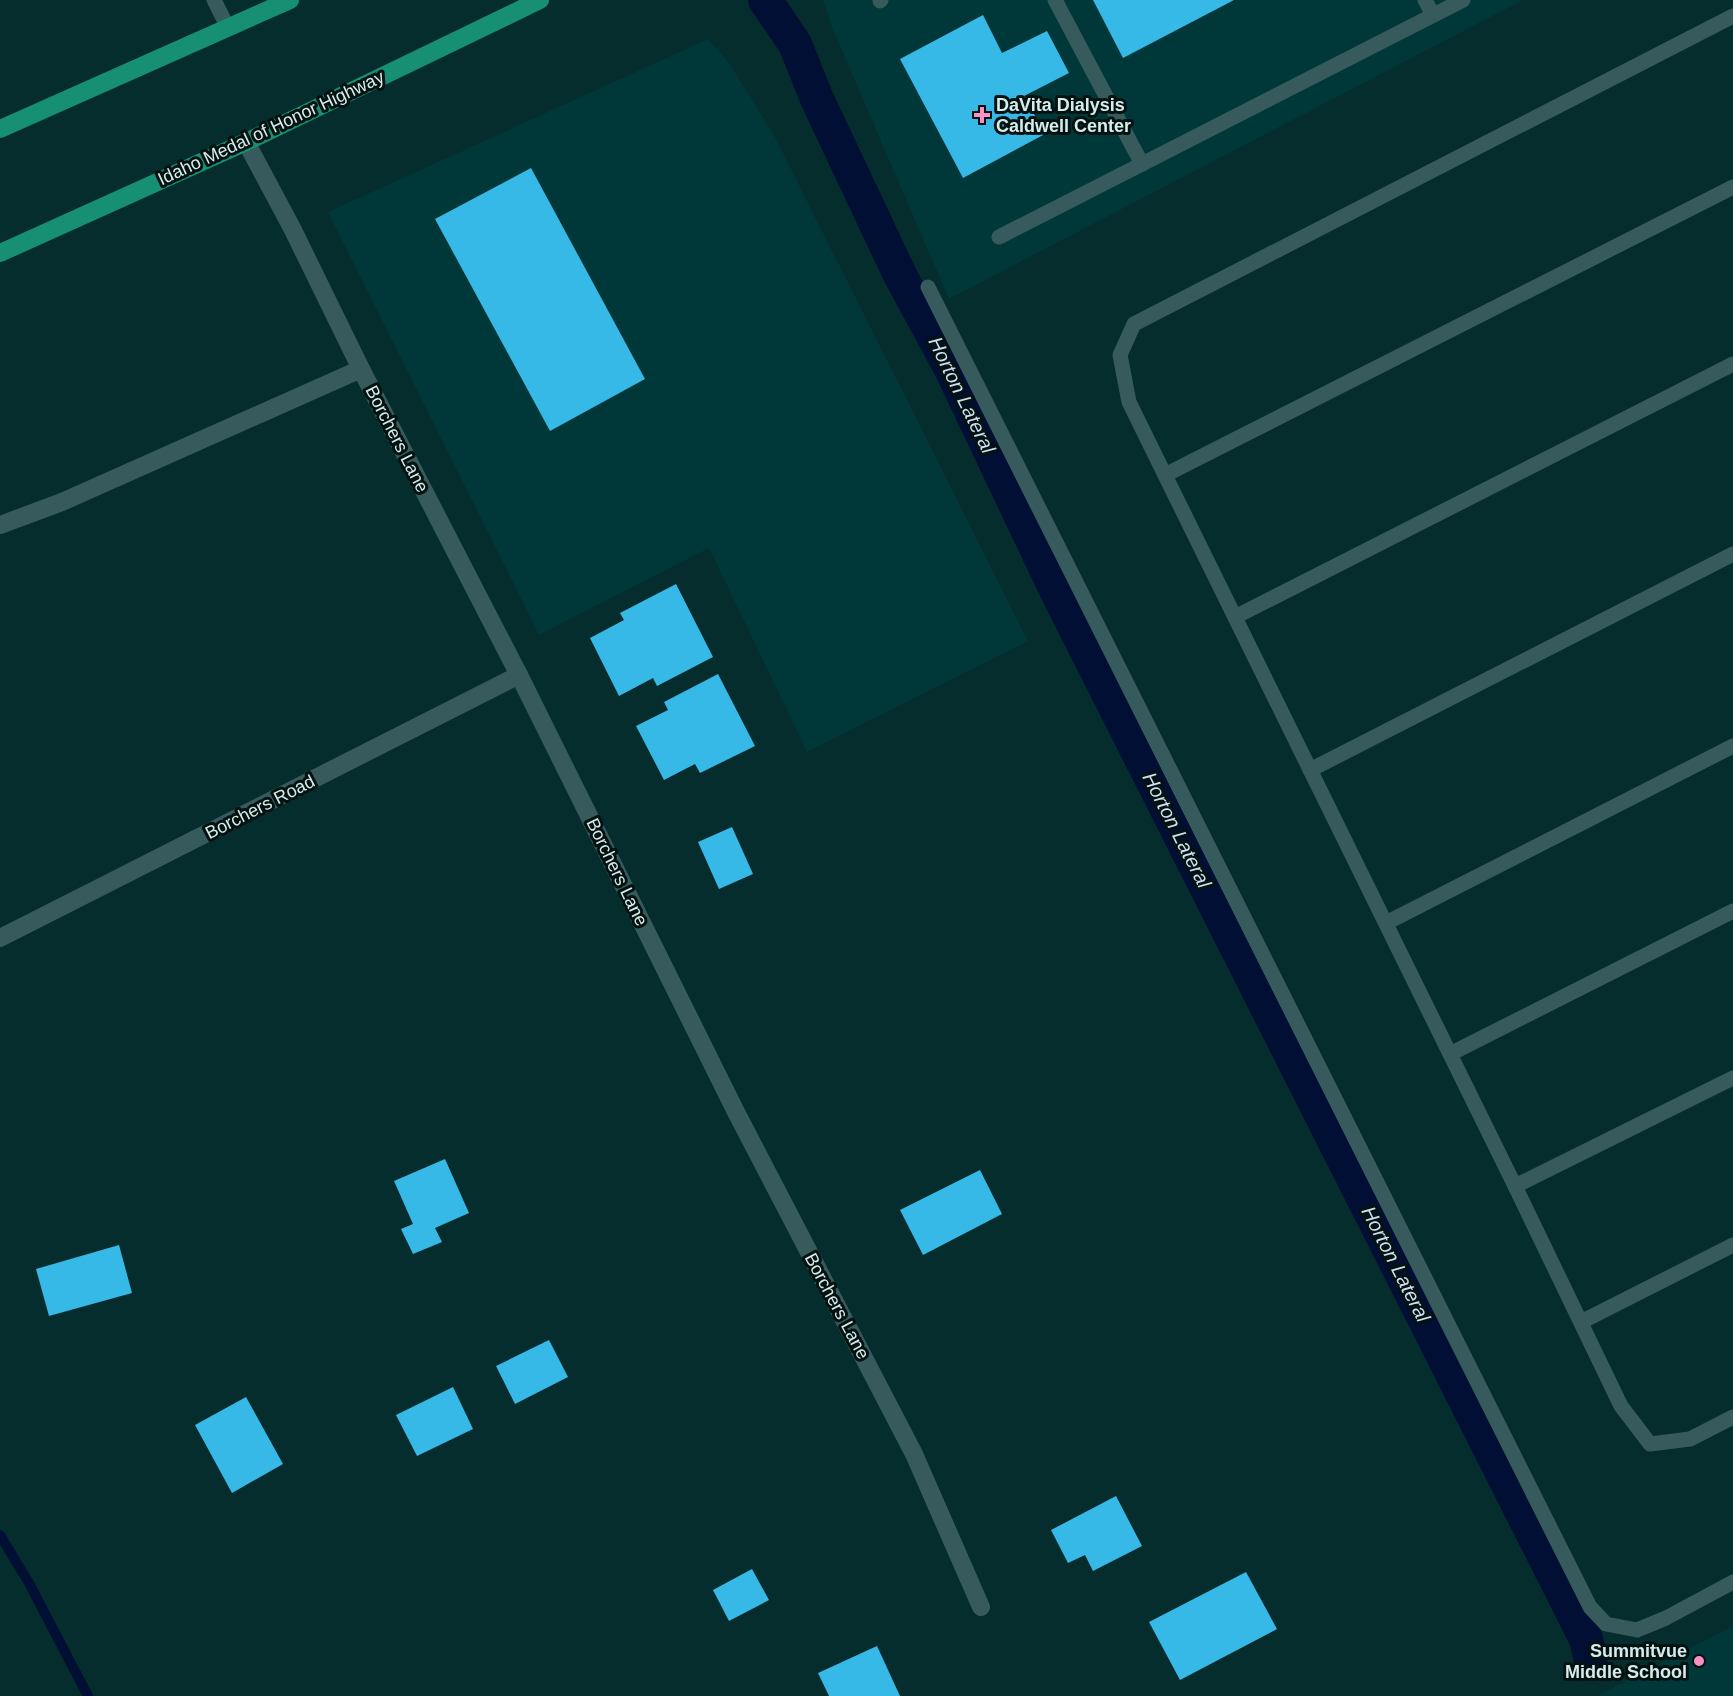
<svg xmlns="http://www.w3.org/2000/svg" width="1733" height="1696" viewBox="0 0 1733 1696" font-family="Helvetica,sans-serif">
<rect width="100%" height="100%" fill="#052d2d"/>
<g fill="#003738">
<path d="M823,0H1523L949,299L831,25Z"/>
<path d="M708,39L730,64L775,137L1028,641L807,752L709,548L539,635L328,212Z"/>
<path d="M1733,1626V1696H1597Z"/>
</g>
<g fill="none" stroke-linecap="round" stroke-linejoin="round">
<path stroke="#000f33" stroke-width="10" d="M0,1535L29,1583L88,1696"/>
<path stroke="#000f33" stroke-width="34" d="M765,0L795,44L817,99L900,275L951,369L1056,590L1586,1639L1591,1660"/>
</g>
<g fill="#37b9e8">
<path d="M1093,0H1234L1123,58Z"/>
<path d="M983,15L1002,53L1047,31L1069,73L1024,96L1045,134L963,178L900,59Z"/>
<path d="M531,168L645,379L550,431L435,219Z"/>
<path d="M676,584L713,657L657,686L653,678L619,696L590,638L624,620L620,613Z"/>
<path d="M718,674L755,746L700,773L695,764L664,780L636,726L668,710L664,702Z"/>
<path d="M732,827L753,874L719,889L698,842Z"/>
<path d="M445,1159L469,1213L435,1228L442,1242L413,1254L401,1229L413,1224L394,1181Z"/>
<path d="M980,1170L1002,1214L923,1255L900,1210Z"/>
<path d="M119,1245L132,1293L49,1316L36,1269Z"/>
<path d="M549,1340L568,1377L515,1404L496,1366Z"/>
<path d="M453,1387L473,1429L417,1456L396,1415Z"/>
<path d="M246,1397L283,1464L232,1493L195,1425Z"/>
<path d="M1116,1496L1142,1546L1093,1571L1085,1555L1068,1563L1051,1530Z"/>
<path d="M752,1569L769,1600L729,1621L713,1590Z"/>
<path d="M1246,1572L1277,1629L1180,1680L1149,1622Z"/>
<path d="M877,1646L900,1696H829L818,1673Z"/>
</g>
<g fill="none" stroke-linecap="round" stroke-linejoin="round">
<g stroke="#375b5c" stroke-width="15">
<path d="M214,0L228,28"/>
<path d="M1055,0L1142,164"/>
<path d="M1425,0L1433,15"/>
<path d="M880,1L881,0"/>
<path d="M1733,16L1134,324L1120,355L1129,402L1515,1186L1733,1078"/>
<path d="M999,237L1463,0"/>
<path d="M928,287L1590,1607L1606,1624L1637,1630L1666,1618L1733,1582"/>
<path d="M1165,475L1733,187"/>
<path d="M1235,617L1733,364"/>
<path d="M1310,770L1733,554"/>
<path d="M1386,923L1733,746"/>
<path d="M1450,1054L1733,911"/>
<path d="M1515,1186L1621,1406L1650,1444L1690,1439L1733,1417"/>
<path d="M1581,1322L1733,1245"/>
</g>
<g stroke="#375b5c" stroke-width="18">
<path d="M246,142L293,230L361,369L519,675L736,1112L914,1454L981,1607"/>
<path d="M0,525L62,502L361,369"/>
<path d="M0,938L519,675"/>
</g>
<g stroke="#168f72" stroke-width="18">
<path d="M0,129L290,0"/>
<path d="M0,253L246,142L540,0"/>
</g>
</g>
<g fill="#fc8fc3" stroke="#041212" stroke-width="2">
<path d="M979 106h6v6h6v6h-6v6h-6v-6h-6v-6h6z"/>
<circle cx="1699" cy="1661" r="6"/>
</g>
<g text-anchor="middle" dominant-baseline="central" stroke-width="6" stroke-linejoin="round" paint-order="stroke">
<g font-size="18" font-weight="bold" fill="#d7ebeb" stroke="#041212" text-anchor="start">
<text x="996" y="105">DaVita Dialysis<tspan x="996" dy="21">Caldwell Center</tspan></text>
<text x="1687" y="1651" text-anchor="end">Summitvue<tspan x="1687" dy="21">Middle School</tspan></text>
</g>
<g font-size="18" fill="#d7ebeb" stroke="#041212">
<text transform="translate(271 128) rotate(-25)">Idaho Medal of Honor Highway</text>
<text transform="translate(397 439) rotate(63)">Borchers Lane</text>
<text transform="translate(260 807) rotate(-27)">Borchers Road</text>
<text transform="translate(617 872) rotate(64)">Borchers Lane</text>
<text transform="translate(837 1306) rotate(62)">Borchers Lane</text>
</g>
<g font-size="20" font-style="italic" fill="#d0def2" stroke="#041212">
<text transform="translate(962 395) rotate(64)">Horton Lateral</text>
<text transform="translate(1177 830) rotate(63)">Horton Lateral</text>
<text transform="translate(1396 1264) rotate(63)">Horton Lateral</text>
</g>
</g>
</svg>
